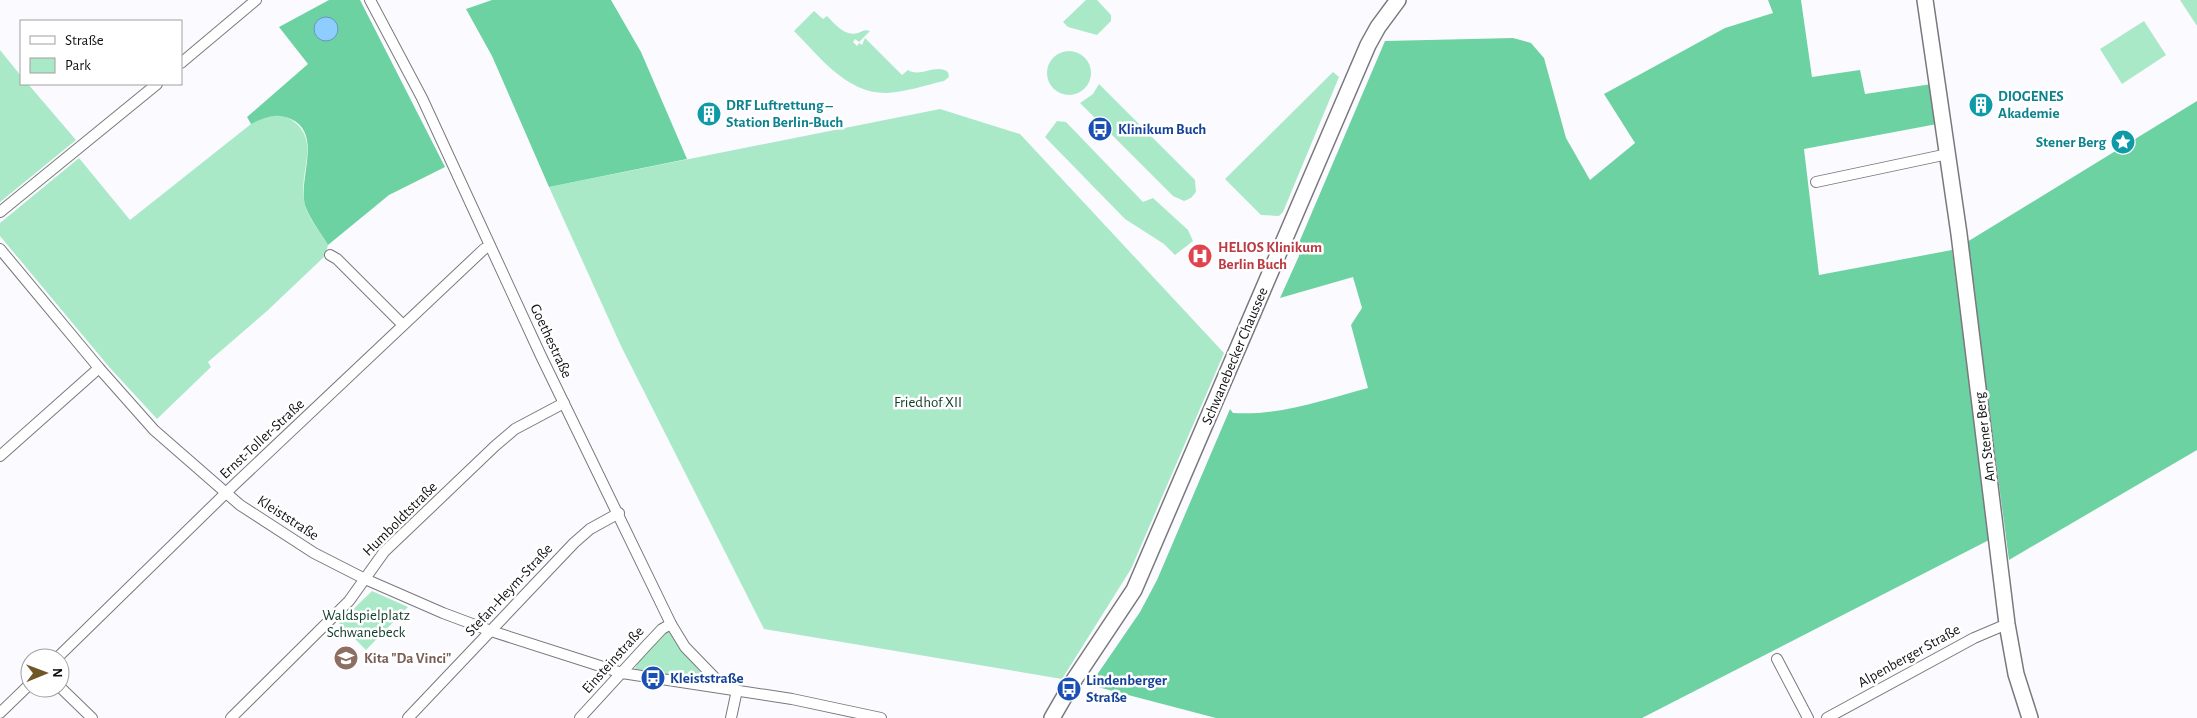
<svg xmlns="http://www.w3.org/2000/svg" width="2197" height="718" viewBox="0 0 2197 718" font-family="'Alegreya Sans',sans-serif">
<rect width="100%" height="100%" fill="#fbfbff"/>
<g fill="#aae9c8">
<path d="M1086,0H1097L1111,15V21L1097,35L1068,27L1063,22Z"/>
<path d="M2180,0H2197V26Z"/>
<path d="M814,11L823,19L827,16C835,24 845,37 858,33C863,31 864,29 870,31L859,42L855,39L853,42L857,46L859,43L862,45L865,38L902,75L908,70C921,78 936,63 948,72L949,77L944,81C926,85 906,92 887,93C847,94 820,57 794,31Z"/>
<path d="M2144,21L2166,55L2122,84L2100,49Z"/>
<path d="M0,50L21,76V84H28L76,140L0,202Z"/>
<circle cx="1069" cy="73" r="22"/>
<path d="M1333,72L1339,77L1283,212L1279,216L1261,215L1225,179Z"/>
<path d="M1099,84L1195,180L1196,192L1191,198L1184,201L1173,196L1080,103L1093,94Z"/>
<path d="M940,109L1020,134L1224,353L1131,569L1062,679L764,629L621,346L549,187Z"/>
<path d="M283,115C327,136 296,170 305,205C308,218 321,233 328,245L325,256L267,311L208,362L211,367L157,419L110,368L0,236V223L79,158L130,220L251,124L267,116Z"/>
<path d="M1057,121L1066,122L1143,202L1153,198L1188,230L1193,241L1175,255L1164,244L1125,219L1045,137Z"/>
<path d="M372,591L408,607L366,650L339,623Z"/>
<path d="M669,627L680,647L701,673L697,679L635,669L641,656Z"/>
</g>
<g fill="#6cd2a1">
<path d="M329,0H360L445,167L389,195L328,245C321,233 309,218 305,205C298,178 323,134 291,119C276,112 264,118 251,124L247,117L308,64L279,27Z"/>
<path d="M492,0H611L641,52L687,159L549,187L492,56L466,9Z"/>
<path d="M1768,0H1801L1812,77L1860,70L1865,94L1932,84L1937,124L1804,149L1819,275L1952,250L1991,539L1642,718H1216L1090,685L1140,612L1157,580L1230,409L1233,413C1279,416 1324,400 1368,388L1351,325L1362,308L1353,277L1280,298L1299,256L1298,245L1385,41L1513,38L1531,43L1544,58L1566,138L1590,180L1635,143L1604,94L1725,28L1773,13Z"/>
<path d="M2197,101V450L2009,560L1967,242Z"/>
</g>
<circle fill="#8eceff" stroke="#6895b8" cx="326" cy="29" r="12"/>
<g fill="none" stroke-linecap="round" stroke-linejoin="round">
<defs>
<g id="street">
<path d="M370,0L422,98L541,356L671,624L685,647L716,679L715,687"/>
<path d="M181,63L256,0"/>
<path d="M1816,182L1948,154"/>
<path d="M0,212L157,84"/>
<path d="M0,249L99,368L154,430L240,505L314,553L365,579L443,613L491,631L622,673L792,699L881,718"/>
<path d="M330,255L337,259L403,325"/>
<path d="M0,456L99,368"/>
<path d="M57,658L234,485L484,249L490,246"/>
<path d="M1777,659L1808,718"/>
<path d="M60,687L92,718"/>
<path d="M0,713L30,684"/>
<path d="M231,718L349,601L384,552L495,446L515,429L564,403"/>
<path d="M408,718L574,543L590,529L619,513"/>
<path d="M580,718L646,646L662,629L671,624"/>
<path d="M731,718L737,690"/>
<path d="M1827,718L1974,638L2007,624"/>
</g>
<g id="secondary">
<path d="M1925,0L1959,234L2007,624L2016,674L2030,718"/>
<path d="M1052,718L1074,680L1134,590L1368,45L1378,27L1398,0"/>
</g>
</defs>
<use href="#street" stroke="#79787e" stroke-width="12"/>
<use href="#secondary" stroke="#79787e" stroke-width="18"/>
<use href="#street" stroke="#fff" stroke-width="10"/>
<use href="#secondary" stroke="#fff" stroke-width="15"/>
</g>
<defs>
<symbol id="building-disc" viewBox="-11 -11 22 22"><circle r="9.5" fill="#0f9aa8" stroke="#fff"/><path d="M-4-6H4V6H1V3H-1V6H-4ZM-2.5-4.3h1.7v1.8h-1.7ZM.8-4.3h1.7v1.8H.8ZM-2.5-1h1.7V.8h-1.7ZM.8-1h1.7V.8H.8Z" fill="#fff"/></symbol>
<symbol id="bus-disc" viewBox="-11 -11 22 22"><circle r="9.5" fill="#1a4fb4" stroke="#fff"/><path d="M-5-6H5V4H4V6H2V4H-2V6H-4V4H-5ZM-3.5-4V0h7V-4ZM-3.5 1.2v1.5H-2V1.2ZM2 1.2v1.5H3.5V1.2Z" fill="#fff"/></symbol>
<symbol id="sight-disc" viewBox="-11 -11 22 22"><circle r="9.5" fill="#0f9aa8" stroke="#fff"/><path d="M0-6L1.8-2.2L6-1.7L2.9 1.2L3.7 5.4L0 3.3L-3.7 5.4L-2.9 1.2L-6-1.7L-1.8-2.2Z" fill="#fff"/></symbol>
<symbol id="hospital-disc" viewBox="-11 -11 22 22"><circle r="9.5" fill="#e0444e" stroke="#fff"/><path d="M-5-5h3v3.5h4V-5h3V5h-3V1.5h-4V5h-3Z" fill="#fff"/></symbol>
<symbol id="school-disc" viewBox="-11 -11 22 22"><circle r="9.5" fill="#8d6e63" stroke="#fff"/><path d="M0-5L7-2L0 1L-7-2ZM-4 1L0 2.5L4 1V4Q0 6-4 4Z" fill="#fff"/></symbol>
</defs>
<g fill-rule="evenodd">
<use href="#building-disc" x="1967" y="91" width="28" height="28"/>
<use href="#building-disc" x="695" y="100" width="28" height="28"/>
<use href="#bus-disc" x="1086" y="115" width="28" height="28"/>
<use href="#sight-disc" x="2109" y="128" width="28" height="28"/>
<use href="#hospital-disc" x="1186" y="242" width="28" height="28"/>
<use href="#school-disc" x="332" y="644" width="28" height="28"/>
<use href="#bus-disc" x="639" y="664" width="28" height="28"/>
<use href="#bus-disc" x="1055" y="675" width="28" height="28"/>
</g>
<g text-anchor="middle" dominant-baseline="central" stroke-width="5" stroke-linejoin="round" paint-order="stroke">
<g font-size="15" font-weight="bold" fill="#0d838f" stroke="#fff" text-anchor="start">
<text x="1998" y="96">DIOGENES<tspan x="1998" dy="17">Akademie</tspan></text>
<text x="726" y="105">DRF Luftrettung –<tspan x="726" dy="17">Station Berlin-Buch</tspan></text>
<text x="2106" y="142" text-anchor="end">Stener Berg</text>
</g>
<g font-size="15" font-weight="bold" fill="#164399" stroke="#fff" text-anchor="start">
<text x="1118" y="129">Klinikum Buch</text>
<text x="670" y="678">Kleiststraße</text>
<text x="1086" y="680">Lindenberger<tspan x="1086" dy="17">Straße</tspan></text>
</g>
<g font-size="15" font-weight="bold" fill="#be3a42" stroke="#fff" text-anchor="start">
<text x="1218" y="247">HELIOS Klinikum<tspan x="1218" dy="17">Berlin Buch</tspan></text>
</g>
<g font-size="15" fill="#111113" stroke="#fff">
<text transform="translate(551 341) rotate(65)">Goethestraße</text>
<text transform="translate(1235 356) rotate(-67)">Schwanebecker Chaussee</text>
<text transform="translate(1985 437) rotate(-97)">Am Stener Berg</text>
<text transform="translate(262 439) rotate(-43)">Ernst-Toller-Straße</text>
<text transform="translate(288 518) rotate(33)">Kleiststraße</text>
<text transform="translate(400 519) rotate(-45)">Humboldtstraße</text>
<text transform="translate(509 590) rotate(-47)">Stefan-Heym-Straße</text>
<text transform="translate(1909 656) rotate(-29)">Alpenberger Straße</text>
<text transform="translate(613 660) rotate(-48)">Einsteinstraße</text>
</g>
<g font-size="15" fill="#14402c" stroke="#fff">
<text x="928" y="402">Friedhof XII</text>
<text x="366" y="615">Waldspielplatz<tspan x="366" dy="17">Schwanebeck</tspan></text>
</g>
<g font-size="15" font-weight="bold" fill="#785e54" stroke="#fff" text-anchor="start">
<text x="364" y="658">Kita "Da Vinci"</text>
</g>
</g>
<rect x="20" y="20" width="162" height="65" fill="#ffffff" stroke="#a0a0a1"/>
<rect x="30" y="36" width="25" height="8" fill="#ffffff" stroke="#a0a0a1"/>
<text x="65" y="45" font-size="15" fill="#111113">Straße</text>
<rect x="30" y="58" width="25" height="15" fill="#aae9c8" stroke="#a0a0a1"/>
<text x="65" y="70" font-size="15" fill="#111113">Park</text>
<g transform="translate(45 673) rotate(89)"><circle r="24" fill="#ffffff" stroke="#a0a0a1"/>
<path d="M0-4L9 19L0 12L-9 19Z" fill="#705728"/>
<text y="-8" font-size="14" font-weight="bold" text-anchor="middle" fill="#111113">N</text>
</g>
</svg>
